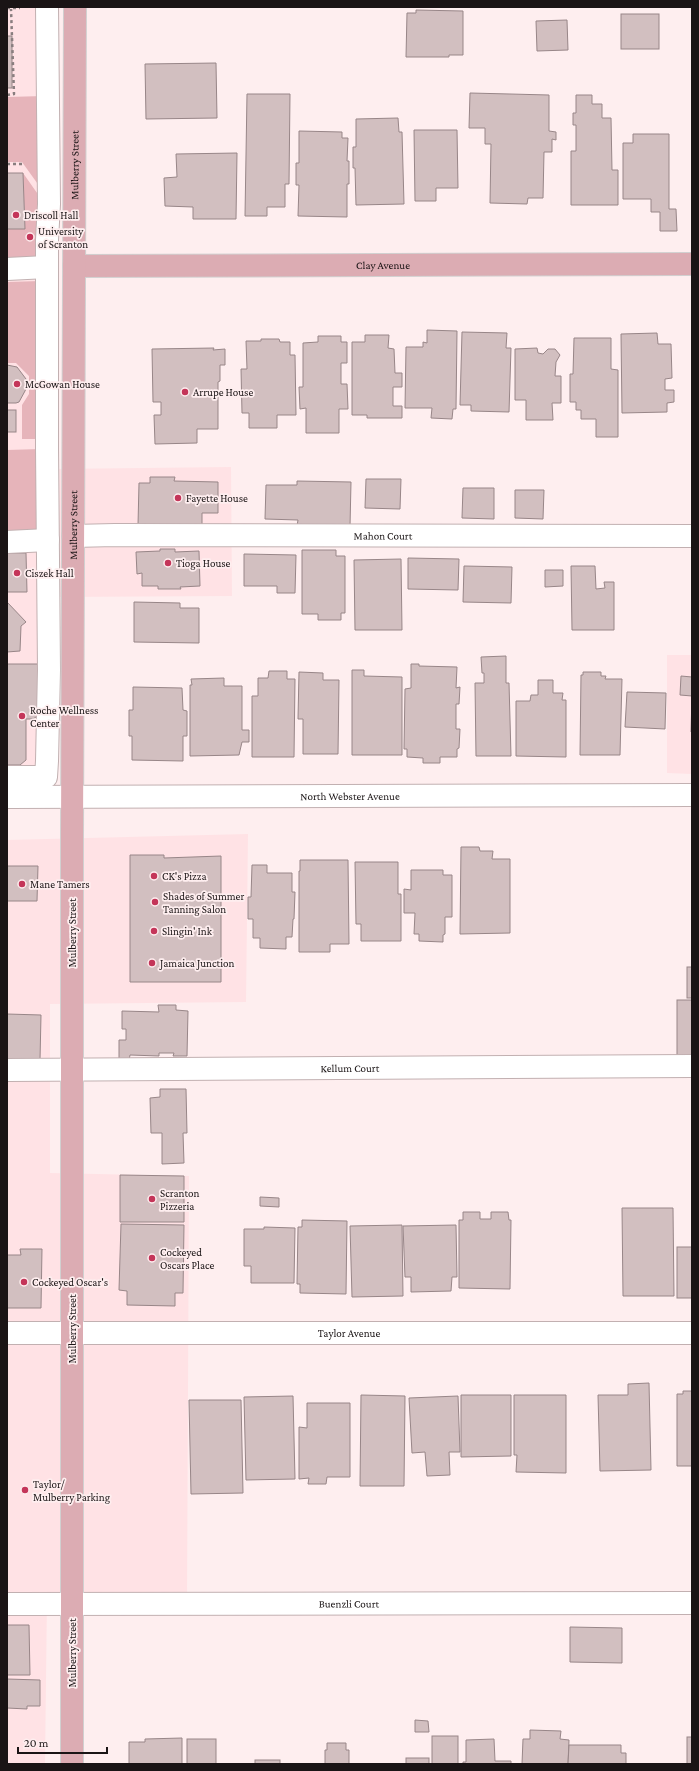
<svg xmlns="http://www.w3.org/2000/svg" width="699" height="1771" viewBox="0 0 699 1771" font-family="'Crimson Pro',serif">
<rect width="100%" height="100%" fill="#feeeef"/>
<g fill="#ffe2e5">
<path d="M7,7H53L55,469L231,467L232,596L55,597L53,775L7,782Z"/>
<path d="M667,655H692V774L667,773Z"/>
<path d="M248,834L246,1002L50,1004V1173L189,1176L187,1602L47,1597L45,1764H7V840Z"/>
</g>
<g fill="#e6b4ba">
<path d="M44,96L45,194L22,162H7V97Z"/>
<path d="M23,173L42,200L41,260L7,262V229L25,228Z"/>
<path d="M41,281V439H22V405L29,394V376L16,363H7V282Z"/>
<path d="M41,449L43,530L7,532V450Z"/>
</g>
<g fill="#d2bfc0" stroke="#988688">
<path d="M416,10L463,11V55H449V57H406L407,13H416Z"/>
<rect x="621" y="14" width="38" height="35"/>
<path d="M567,20L568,50L537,51L536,21Z"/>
<rect x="7" y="36" width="5" height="52"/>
<path d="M216,63L217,118L146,119L145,64Z"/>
<path d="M470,93L549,95V131L556,132V140L552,139V152H544L543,198H528L527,204L490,203L491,144H485V128H469Z"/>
<path d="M247,94H290L289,184H285V207H267V216H245Z"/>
<path d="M576,95H592V104H602V118H611L612,170H618V205H571V151H576V125H573V113H576Z"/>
<path d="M398,118L399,132H402L404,204L356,205L355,168H353V147H356V119Z"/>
<path d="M414,130H457L458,188H436V201H415Z"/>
<path d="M299,131L342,132V138H348L347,161H349V184H347V217L298,216L299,185H296V163H299Z"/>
<path d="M633,134H669V209H676L677,231H660V212H651V199H623V143H633Z"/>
<path d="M237,153L236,219H193V207L165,206L164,178L177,177L176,154Z"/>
<path d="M7,173H23L25,229H7Z"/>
<path d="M427,330L457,331L456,409H453L452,419L431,418L432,408H405L406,347H423V342L427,343Z"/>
<path d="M462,332L507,333L506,348H511L509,412L471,411V405H460Z"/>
<path d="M657,333L658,344H671L672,378L665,379V390H674V402L667,403V412L622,413L621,334Z"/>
<path d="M365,335H389L388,348L394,349L395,373H402V387H393V406H402V418H367V415H352V342H365Z"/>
<path d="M318,336H341V342H347V363H341V384H347L348,409H339V433H306V408L300,409L299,387H303V343L318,342Z"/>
<path d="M574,338H611V369L618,370V437H596V419H581V410H576V402H570V374H573Z"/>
<path d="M261,339H279L280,342H290V355H295L296,415H277V428H249V413H242L241,369H247L246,341H261Z"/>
<path d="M214,348L213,350L225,349V365H220V381L218,382V429H197V443L155,444L154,415H161V402H153L152,349Z"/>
<path d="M537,348L538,353L543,354L548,349H555L560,355L556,362L555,376H561V403H552L553,420H526V400H515V349Z"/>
<path d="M7,365L17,367L26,379L27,386L25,391L19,402L16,403H7Z"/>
<rect x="7" y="410" width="9" height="22"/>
<path d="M150,477H175L174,481L218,482V513H202V525H138L139,483H150Z"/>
<path d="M366,479H401L400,509L365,508Z"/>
<path d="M297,481L351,482L350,527L297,526L298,520L265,519L266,485H297Z"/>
<path d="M463,488H494V519L462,518Z"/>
<path d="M515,490H544L543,519L515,518Z"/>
<path d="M160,549H175V552L199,551L200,586L180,587L181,589H158V586H142V573L137,574L136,552L160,551Z"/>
<path d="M302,550H336V556H345V613H341V620H318V614H302Z"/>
<path d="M7,553H26L27,592H7Z"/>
<path d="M244,554L296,555L295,593H277V586H244Z"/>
<path d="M408,558L459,559L458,590L408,589Z"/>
<path d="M401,559L402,630H355L354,560Z"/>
<path d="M464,566L512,567L511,603L463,602Z"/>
<path d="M571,566H595L596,589L605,588L604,582H614V630H572Z"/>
<path d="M545,570H563V586L545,587Z"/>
<path d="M7,602L26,622L21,626L20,651L7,652Z"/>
<path d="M134,602L180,603V608H199V643L134,642Z"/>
<path d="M506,656V683H509L511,756H476L475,683H484V673H482L481,657Z"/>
<path d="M7,664H40L39,715L33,719H26V760L20,765H7Z"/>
<path d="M411,664H419V666L457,667L456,688L460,687L459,704H456V729H460L459,748L457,749V757H440V763H423V758L407,757V749H404L405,689L411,688Z"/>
<path d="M352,670H364V676L402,677V755H352Z"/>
<path d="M269,671H287V679H295L294,757H252V696H258V678H268Z"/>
<path d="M299,672L323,673V680H339L338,754H303V719H298Z"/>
<path d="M583,672H601V676H606L605,679H622L620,755H580L581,675H583Z"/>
<path d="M681,676L692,677V732H691L692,696L680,695Z"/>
<path d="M224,678V686H242V730H249V742H242L239,755L190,756V685H192L191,679Z"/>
<path d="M538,680H553V693H563L562,700H566V757L516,756V701H530L531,695H538Z"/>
<path d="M133,687L182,688L183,710L187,711V736H183V761L132,760V736H129V710H133Z"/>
<path d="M627,692L666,693L665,729L625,727Z"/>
<path d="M461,847H479L480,851H493L492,859H510V933L460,934Z"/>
<path d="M130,855H164V858L221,856V982H130Z"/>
<path d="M300,860H348L349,944H330V952H299V871H300Z"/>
<path d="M355,862H398V894H401V941H361V924H356Z"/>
<path d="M252,865H267V873H292V892H295L294,919H293L292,937H286V949L260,948V938H253V919H248V897H251Z"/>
<path d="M7,866H38L37,901H7Z"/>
<path d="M411,870H443V875H452V917H445V934L443,935V942L419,941V934H414L415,913H404V889L411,890Z"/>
<rect x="687" y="967" width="5" height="31"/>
<rect x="677" y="1000" width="15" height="63"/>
<path d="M158,1005H176V1010L188,1011L187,1056H173L174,1053H159V1056L130,1055L129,1061H119V1040H126V1029H122V1011L159,1012Z"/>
<path d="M7,1014L41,1015L40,1060L7,1064Z"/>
<path d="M160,1089H186L187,1133H183L184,1163L162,1164V1133H151L150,1098L160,1097Z"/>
<path d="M120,1175L184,1176V1222H120Z"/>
<path d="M260,1197L279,1198V1207L260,1206Z"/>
<path d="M622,1208H673L674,1296H623Z"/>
<path d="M463,1212H480V1219H491V1212H508L509,1220H511L510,1289L459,1288V1220H463Z"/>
<path d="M302,1220L347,1221L346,1294L300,1293V1284H297L298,1227H302Z"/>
<path d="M121,1224L184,1225L183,1293H175V1306L127,1305V1291L119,1290Z"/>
<path d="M402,1225L403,1296L352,1297L350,1226Z"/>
<path d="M456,1225L457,1277H452L451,1291L411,1292V1277H405L403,1226Z"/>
<path d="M264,1227L295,1228L294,1283H251V1266H244V1229H264Z"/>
<rect x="677" y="1247" width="15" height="51"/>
<path d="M20,1249H42L41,1308H7V1255H21Z"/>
<path d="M649,1383L651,1470L600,1471L598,1395H628V1384Z"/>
<path d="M683,1391H692V1466H677V1394H683Z"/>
<path d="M361,1395L405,1396L404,1486H360Z"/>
<path d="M461,1395H511V1456L461,1457Z"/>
<path d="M514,1395H566V1473L516,1472L517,1455H514Z"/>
<path d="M293,1396L295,1479L246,1480L244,1397Z"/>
<path d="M458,1396L460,1452H449L450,1475L427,1476L425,1452L412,1453L409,1398Z"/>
<path d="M189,1400H241L243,1493L191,1494Z"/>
<path d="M307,1403H350V1477H327L326,1484H308L309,1478L299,1479V1427L307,1428Z"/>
<path d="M7,1625H29L30,1675H7Z"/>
<path d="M570,1627L622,1628V1663L570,1662Z"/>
<path d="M7,1679L40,1680V1706H27V1709L7,1708Z"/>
<path d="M415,1720L428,1721L429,1732H415Z"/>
<path d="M530,1730L561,1731L560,1739L569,1740L568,1764H522L523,1739H530Z"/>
<rect x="432" y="1736" width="26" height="28"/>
<rect x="687" y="1737" width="5" height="27"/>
<path d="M182,1738V1764H129V1742H145V1739Z"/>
<rect x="187" y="1739" width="29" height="25"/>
<path d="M494,1739L495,1761H511V1764H463V1762H466V1740Z"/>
<path d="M327,1743H346V1750H349V1764H325V1750H327Z"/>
<path d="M569,1745H621V1753H626V1764H568Z"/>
<rect x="406" y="1758" width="23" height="6"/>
<rect x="255" y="1760" width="25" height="4"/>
</g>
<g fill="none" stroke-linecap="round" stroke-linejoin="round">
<defs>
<g id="minor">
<path d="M7,269L47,267"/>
<path id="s1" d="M73,536L115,535L692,536"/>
<path d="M7,542L48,540"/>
<path d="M7,777H46L47,761L49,670L47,448V240L49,204L47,7"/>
<path id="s2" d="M7,797L692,795"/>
<path id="s3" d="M7,1070L692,1066"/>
<path id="s4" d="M7,1333H692"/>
<path id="s5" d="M7,1604L692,1603"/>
</g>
<g id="major">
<path id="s6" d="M74,266L692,264"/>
<path id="s7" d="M72,1764V836L75,7"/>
</g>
</defs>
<use href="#minor" stroke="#c2b0b1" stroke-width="24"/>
<use href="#major" stroke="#d1d0d0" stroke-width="24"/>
<g stroke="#897e7f" stroke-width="2.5" stroke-dasharray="3 3" stroke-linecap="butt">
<path d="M7,8H20"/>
<path d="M7,95L14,94L11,9"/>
<path d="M7,164H22"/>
</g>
<use href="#minor" stroke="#fff" stroke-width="22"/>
<use href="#major" stroke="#dcacb3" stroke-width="22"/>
</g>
<g fill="#c43559" stroke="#feeeef" stroke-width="1.5">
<circle cx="16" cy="215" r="4"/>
<circle cx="30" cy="237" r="4"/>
<circle cx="17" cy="384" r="4"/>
<circle cx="185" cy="392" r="4"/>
<circle cx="178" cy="498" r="4"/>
<circle cx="168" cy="563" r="4"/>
<circle cx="17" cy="573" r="4"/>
<circle cx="22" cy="716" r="4"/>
<circle cx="154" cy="876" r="4"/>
<circle cx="22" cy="884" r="4"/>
<circle cx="155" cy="902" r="4"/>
<circle cx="154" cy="931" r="4"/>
<circle cx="152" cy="963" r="4"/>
<circle cx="152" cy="1199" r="4"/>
<circle cx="152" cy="1258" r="4"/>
<circle cx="24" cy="1282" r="4"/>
<circle cx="25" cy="1490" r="4"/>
</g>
<g text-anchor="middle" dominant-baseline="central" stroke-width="3.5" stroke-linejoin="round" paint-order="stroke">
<g font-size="11" fill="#1a1415" stroke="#feeeef">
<text stroke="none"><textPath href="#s7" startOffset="1599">Mulberry Street</textPath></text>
<text stroke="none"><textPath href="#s6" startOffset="309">Clay Avenue</textPath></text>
<text stroke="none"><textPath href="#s7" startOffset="1239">Mulberry Street</textPath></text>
<text stroke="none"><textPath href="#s1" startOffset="310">Mahon Court</textPath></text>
<text stroke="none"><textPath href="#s2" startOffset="343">North Webster Avenue</textPath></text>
<text transform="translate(72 933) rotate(-90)">Mulberry Street</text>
<text stroke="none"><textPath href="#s3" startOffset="343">Kellum Court</textPath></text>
<text transform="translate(72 1329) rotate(-90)">Mulberry Street</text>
<text stroke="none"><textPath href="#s4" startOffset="342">Taylor Avenue</textPath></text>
<text stroke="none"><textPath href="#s5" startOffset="342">Buenzli Court</textPath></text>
<text transform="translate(72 1653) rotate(-90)">Mulberry Street</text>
</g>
<g font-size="11" fill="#1a1415" stroke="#feeeef" text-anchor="start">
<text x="24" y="215">Driscoll Hall</text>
<text x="38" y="231">University<tspan x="38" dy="13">of Scranton</tspan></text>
<text x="25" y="384">McGowan House</text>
<text x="193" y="392">Arrupe House</text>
<text x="186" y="498">Fayette House</text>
<text x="176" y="563">Tioga House</text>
<text x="25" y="573">Ciszek Hall</text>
<text x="30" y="710">Roche Wellness<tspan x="30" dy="13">Center</tspan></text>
<text x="162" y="876">CK's Pizza</text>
<text x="30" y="884">Mane Tamers</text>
<text x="163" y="896">Shades of Summer<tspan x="163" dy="13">Tanning Salon</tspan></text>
<text x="162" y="931">Slingin' Ink</text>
<text x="160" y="963">Jamaica Junction</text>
<text x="160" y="1193">Scranton<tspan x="160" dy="13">Pizzeria</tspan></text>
<text x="160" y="1252">Cockeyed<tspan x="160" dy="13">Oscars Place</tspan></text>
<text x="32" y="1282">Cockeyed Oscar's</text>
<text x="33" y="1484">Taylor/<tspan x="33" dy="13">Mulberry Parking</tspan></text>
</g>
</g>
<rect width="699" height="1771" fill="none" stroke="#1a1415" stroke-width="16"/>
<path d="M18 1747v6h89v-6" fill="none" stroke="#1a1415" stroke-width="2"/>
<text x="24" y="1747" font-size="12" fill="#1a1415" stroke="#feeeef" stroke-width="3" paint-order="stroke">20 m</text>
</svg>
